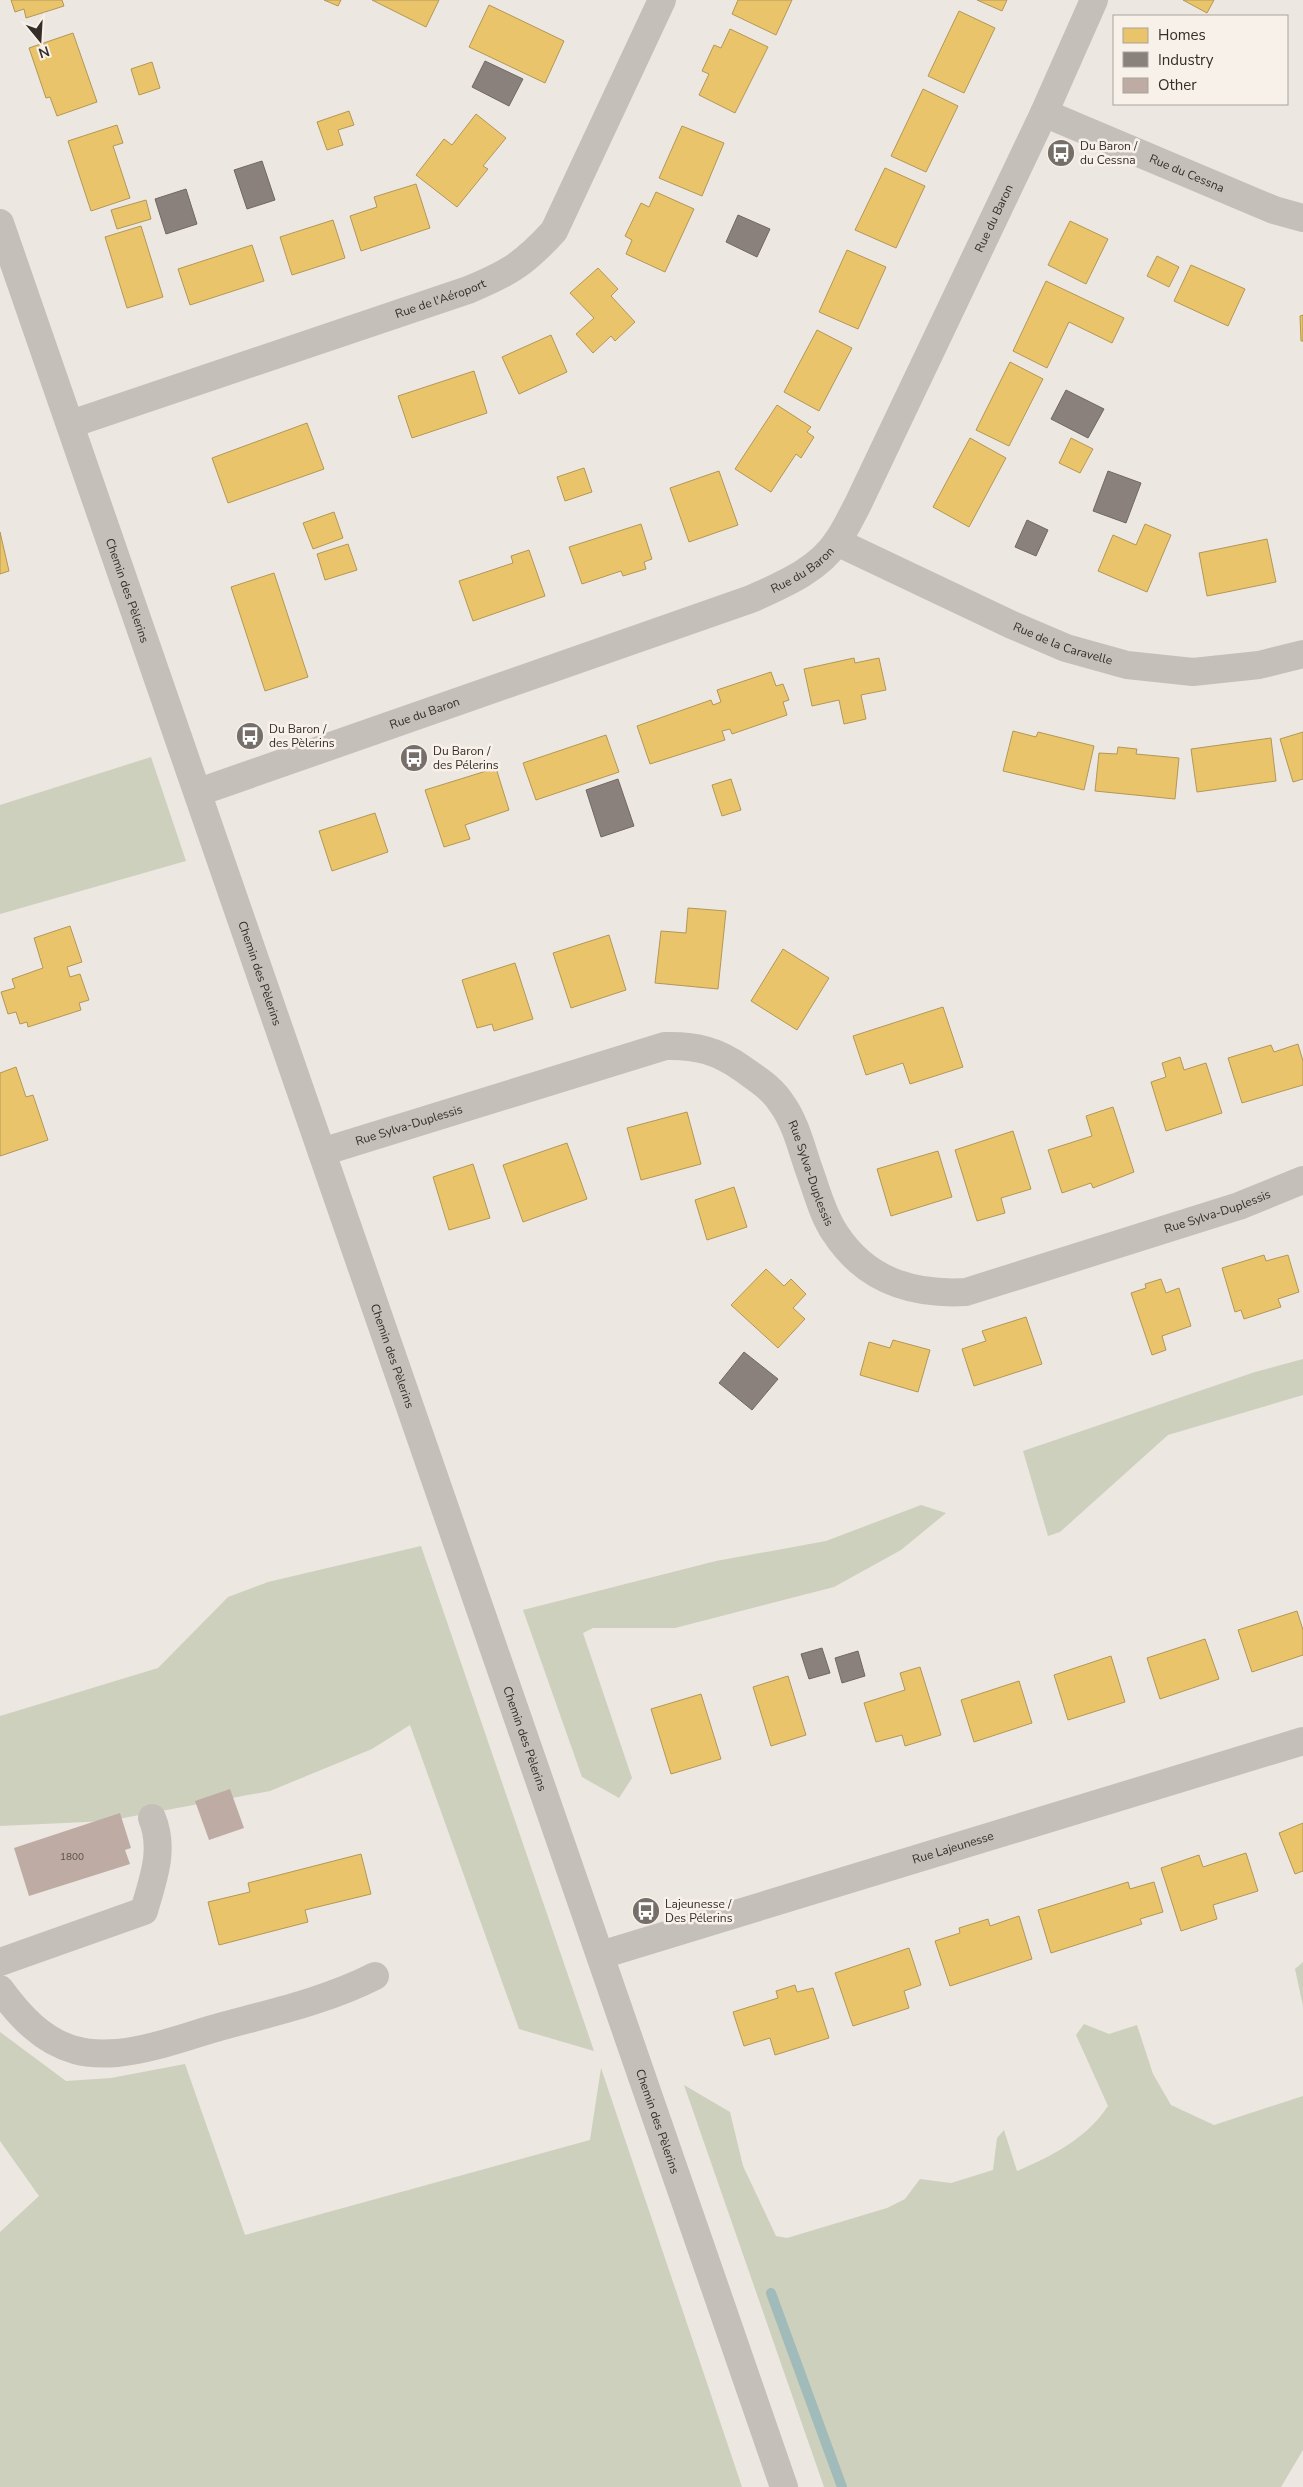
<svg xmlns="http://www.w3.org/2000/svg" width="1303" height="2487" viewBox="0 0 1303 2487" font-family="'Nunito Sans',sans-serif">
<rect width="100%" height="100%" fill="#ece7e1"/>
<g fill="#cdd0bc">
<path d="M151,757L186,861L0,914V805Z"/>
<path d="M1303,1359V1395L1168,1435L1060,1532L1048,1536L1023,1451L1255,1372Z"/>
<path d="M921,1505L946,1513L901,1550L834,1587L675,1628H593L583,1633L632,1778L619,1798L582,1777L523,1610L716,1561L826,1541Z"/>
<path d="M421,1546L594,2051L519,2029L410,1725L372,1749L270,1791L107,1821L0,1826V1716L158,1668L228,1597L268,1582Z"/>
<path d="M1303,1962V2006L1295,1969Z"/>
<path d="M1084,2024L1109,2034L1137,2025L1153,2074L1171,2105L1214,2125L1303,2096V2450L1281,2487H824L684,2085L730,2112L743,2166L776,2236L787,2238L887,2208L905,2199L920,2179L951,2183L993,2170L997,2138L1004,2130L1017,2171C1052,2156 1086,2139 1108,2106L1076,2035Z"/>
<path d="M0,2032L66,2081L111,2078L185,2064L245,2235L590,2140L601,2068L742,2487H0V2232L39,2196L0,2141Z"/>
</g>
<g fill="#e9c46a" stroke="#b39756">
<path d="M11,0H62L64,6L26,18L24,9L15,12Z"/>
<path d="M324,0H341L338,6Z"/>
<path d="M372,0H439L426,27Z"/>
<path d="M738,0H792L776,35L732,14Z"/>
<path d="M977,0H1007L1002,11Z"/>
<path d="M1183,0H1214L1207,13Z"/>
<path d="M489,5L564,41L545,83L469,47Z"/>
<path d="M959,11L995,28L964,93L928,76Z"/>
<path d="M730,29L768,47L735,113L699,95L709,74L702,71L714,45L721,48Z"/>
<path d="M73,33L97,102L57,116L50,97L46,98L29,48Z"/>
<path d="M152,62L160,88L139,95L131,69Z"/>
<path d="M923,89L958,106L926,172L891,156Z"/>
<path d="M349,111L354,125L338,130L343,145L327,150L317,122Z"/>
<path d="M476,114L506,138L483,166L488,169L457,207L416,175L444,139L452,145Z"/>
<path d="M117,125L123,143L113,146L130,198L91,211L68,141Z"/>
<path d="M682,126L724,143L702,196L659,178Z"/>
<path d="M885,168L925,186L896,248L855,230Z"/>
<path d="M416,184L430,228L361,251L350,216L377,207L374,197Z"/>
<path d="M656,192L694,209L665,272L626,254L632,240L625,236L641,203L649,207Z"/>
<path d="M146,200L151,219L117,229L111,210Z"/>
<path d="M333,220L345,258L292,275L280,237Z"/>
<path d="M1070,221L1108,239L1086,284L1048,265Z"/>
<path d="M141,226L163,297L127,308L105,237Z"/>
<path d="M252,245L264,281L190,305L178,269Z"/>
<path d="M847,250L886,267L858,329L819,312Z"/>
<path d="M1157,256L1179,267L1169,287L1147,276Z"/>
<path d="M1191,265L1245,289L1228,326L1174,301Z"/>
<path d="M598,268L618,289L611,296L635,322L615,341L611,336L593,353L576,334L594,318L570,293Z"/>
<path d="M1046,281L1124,318L1112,343L1069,322L1047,368L1013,351Z"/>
<path d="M1303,315V341H1301L1300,316Z"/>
<path d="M817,330L852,348L819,411L784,392Z"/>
<path d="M551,335L567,372L519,394L502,357Z"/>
<path d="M1010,362L1043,379L1009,446L976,430Z"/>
<path d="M474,371L487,413L412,438L398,396Z"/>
<path d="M777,405L811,427L807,432L814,437L801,458L796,454L771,492L735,469Z"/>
<path d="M307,423L324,469L228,503L212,458Z"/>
<path d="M970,438L1006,458L969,527L933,507Z"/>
<path d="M1071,438L1093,449L1080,473L1059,463Z"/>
<path d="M584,468L592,492L565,501L557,477Z"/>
<path d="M719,471L738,525L689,542L670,488Z"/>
<path d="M334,512L343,538L313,549L303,523Z"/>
<path d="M641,524L652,559L644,562L646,569L623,576L621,571L582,584L569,547Z"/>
<path d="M1145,524L1171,535L1147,592L1098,571L1113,535L1136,545Z"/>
<path d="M0,532L9,571L0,574Z"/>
<path d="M1267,539L1276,582L1207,596L1199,553Z"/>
<path d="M348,544L357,570L325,580L317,554Z"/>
<path d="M529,550L545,596L473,621L459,581L513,563L511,556Z"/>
<path d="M274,573L308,677L265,691L231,587Z"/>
<path d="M854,658L855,663L879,658L886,690L861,695L866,719L844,724L839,700L812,706L804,669Z"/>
<path d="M771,672L776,686L783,684L789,700L783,702L787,715L732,734L730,729L722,731L725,740L650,764L637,726L711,700L713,705L721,702L717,690Z"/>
<path d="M1013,731L1036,737L1038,732L1094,746L1084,790L1003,771Z"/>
<path d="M1303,732V779L1293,782L1280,739Z"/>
<path d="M606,735L619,772L536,800L523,763Z"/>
<path d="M1271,738L1276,781L1197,792L1191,749Z"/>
<path d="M1118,747L1137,749L1136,754L1179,758L1175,799L1095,791L1099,753L1117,754Z"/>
<path d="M496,768L509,810L465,825L470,839L444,847L425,790Z"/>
<path d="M731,779L741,810L722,816L712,785Z"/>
<path d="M375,813L388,852L332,871L319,831Z"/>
<path d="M688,908L726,911L718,989L655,983L661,931L686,933Z"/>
<path d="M70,926L82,962L67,967L70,977L80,974L89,1000L79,1003L81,1010L28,1027L27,1022L20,1024L16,1012L8,1014L1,992L15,988L12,979L43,968L34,938Z"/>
<path d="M609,935L626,990L571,1008L553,953Z"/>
<path d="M783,949L829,978L797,1030L751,1001Z"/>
<path d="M515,963L533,1019L494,1031L492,1024L477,1028L462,980Z"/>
<path d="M943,1007L963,1067L910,1084L903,1063L866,1075L853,1036Z"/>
<path d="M1298,1044L1303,1061V1085L1242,1103L1228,1058L1271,1045L1274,1052Z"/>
<path d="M1180,1057L1184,1070L1206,1063L1222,1113L1166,1131L1151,1082L1166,1077L1162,1063Z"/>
<path d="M16,1067L26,1097L33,1095L48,1140L0,1156V1073Z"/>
<path d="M1113,1107L1134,1172L1093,1188L1091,1183L1062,1193L1048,1150L1092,1136L1086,1116Z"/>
<path d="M687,1112L701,1164L641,1180L627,1128Z"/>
<path d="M1013,1131L1031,1189L1001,1198L1005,1213L977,1221L955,1150Z"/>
<path d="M567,1143L587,1199L523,1222L503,1165Z"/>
<path d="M938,1151L952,1197L891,1216L877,1169Z"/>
<path d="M473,1164L490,1218L449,1230L433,1177Z"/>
<path d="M734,1187L747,1227L707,1240L695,1200Z"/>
<path d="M1264,1255L1266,1261L1288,1255L1299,1292L1278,1299L1281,1307L1244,1319L1241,1310L1235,1312L1222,1268Z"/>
<path d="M766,1269L784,1286L791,1279L806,1294L793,1308L805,1319L778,1348L731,1305Z"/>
<path d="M1161,1279L1166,1293L1179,1288L1191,1326L1162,1336L1166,1350L1152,1355L1131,1293L1146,1288L1145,1284Z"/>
<path d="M1026,1317L1042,1364L974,1386L962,1349L986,1341L982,1331Z"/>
<path d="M893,1340L930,1350L918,1392L860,1375L869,1342L890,1348Z"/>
<path d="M1297,1611L1303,1630V1655L1252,1672L1238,1630Z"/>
<path d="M1205,1639L1219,1679L1160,1699L1147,1658Z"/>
<path d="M1111,1656L1125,1702L1068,1720L1054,1675Z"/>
<path d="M920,1667L941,1735L905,1746L902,1735L876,1742L864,1703L905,1690L900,1673Z"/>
<path d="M788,1676L806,1735L771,1746L753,1687Z"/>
<path d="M1019,1681L1032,1723L974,1742L961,1700Z"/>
<path d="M701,1694L721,1759L671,1774L651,1709Z"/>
<path d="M1303,1823V1871L1295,1874L1279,1833Z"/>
<path d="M1246,1853L1258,1891L1213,1905L1217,1919L1181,1931L1161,1868L1199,1855L1203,1867Z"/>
<path d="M361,1854L371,1894L305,1910L308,1922L219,1945L208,1902L250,1892L248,1883Z"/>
<path d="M1128,1882L1130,1889L1154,1882L1163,1912L1140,1919L1142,1924L1051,1953L1038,1910Z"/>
<path d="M1019,1916L1032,1959L950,1986L935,1941L960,1933L959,1928L988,1919L990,1926Z"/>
<path d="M909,1948L921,1985L904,1991L909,2008L853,2026L835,1973Z"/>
<path d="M795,1985L797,1992L813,1988L829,2038L775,2055L770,2038L744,2046L733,2012L778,1998L776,1991Z"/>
</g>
<g fill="#8a817c" stroke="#706863">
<path d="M485,61L523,79L509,106L472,87Z"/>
<path d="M262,161L275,200L247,209L234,170Z"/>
<path d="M186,189L197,224L166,234L155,199Z"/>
<path d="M738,215L770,229L757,257L726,242Z"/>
<path d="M1066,390L1104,409L1088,438L1051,419Z"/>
<path d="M1108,471L1141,483L1126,523L1093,511Z"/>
<path d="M1027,520L1048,530L1036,556L1015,547Z"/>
<path d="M618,779L634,826L601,837L586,790Z"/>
<path d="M744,1352L778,1379L752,1410L719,1383Z"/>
<path d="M822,1648L830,1673L809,1679L801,1654Z"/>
<path d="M858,1651L865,1676L842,1683L835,1658Z"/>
</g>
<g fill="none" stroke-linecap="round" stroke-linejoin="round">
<path stroke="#a0bbba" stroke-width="10" d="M771,2293L842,2487"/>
</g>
<g fill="#beaca4">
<path d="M230,1789L244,1828L209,1840L195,1801Z"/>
<path d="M120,1813L131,1848L125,1850L130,1864L29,1896L14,1848Z"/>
</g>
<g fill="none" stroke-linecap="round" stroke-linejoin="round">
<g stroke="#c5bfba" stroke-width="28">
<path id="s1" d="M1044,113L1274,210L1303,218"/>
<path id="s2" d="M0,223L784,2487"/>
<path id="s3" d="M71,424L468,290C509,273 524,264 554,231L662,0"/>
<path id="s4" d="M837,542L1012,625L1066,648L1127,665L1193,672L1259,665L1303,654"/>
<path id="s5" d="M199,792L751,599C782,585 819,570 838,540C845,530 851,517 857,506L1044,113L1094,0"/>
<path id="s6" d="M322,1152L665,1046C696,1045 718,1051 743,1069C757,1079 772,1088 782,1104C795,1122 801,1146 808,1167C816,1188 822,1214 835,1233C866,1281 913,1295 966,1292L1239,1206L1303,1180"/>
<path id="s7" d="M601,1955L1303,1741"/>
<path d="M0,1962L144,1911C153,1879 165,1850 152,1818"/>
<path d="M0,1989C19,2015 42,2041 75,2050C88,2054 103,2054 117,2053C150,2050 184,2037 216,2028C270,2013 326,2001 375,1976"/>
</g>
</g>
<defs>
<symbol id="bus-disc" viewBox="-11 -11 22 22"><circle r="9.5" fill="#756e69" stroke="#f8f1e9"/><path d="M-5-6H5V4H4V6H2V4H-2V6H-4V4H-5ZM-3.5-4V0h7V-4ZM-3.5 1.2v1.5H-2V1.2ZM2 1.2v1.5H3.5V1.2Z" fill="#fff"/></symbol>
</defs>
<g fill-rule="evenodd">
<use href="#bus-disc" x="1045" y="137" width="32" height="32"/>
<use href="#bus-disc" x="234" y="720" width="32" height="32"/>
<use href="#bus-disc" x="398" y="742" width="32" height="32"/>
<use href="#bus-disc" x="630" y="1895" width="32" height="32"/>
</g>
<g text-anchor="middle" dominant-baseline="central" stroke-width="5" stroke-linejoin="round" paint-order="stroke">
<g font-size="10" fill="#574d48">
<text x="72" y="1857">1800</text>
</g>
<g font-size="12" fill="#352d29" stroke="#f8f1e9" text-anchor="start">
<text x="1080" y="146">Du Baron /<tspan x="1080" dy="14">du Cessna</tspan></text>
<text x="269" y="729">Du Baron /<tspan x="269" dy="14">des Pèlerins</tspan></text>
<text x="433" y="751">Du Baron /<tspan x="433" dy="14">des Pélerins</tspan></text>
<text x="665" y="1904">Lajeunesse /<tspan x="665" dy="14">Des Pélerins</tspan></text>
</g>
<g font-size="12" fill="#352d29" stroke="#f8f1e9">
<text stroke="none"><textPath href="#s1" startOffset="155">Rue du Cessna</textPath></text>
<text stroke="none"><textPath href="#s5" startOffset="1049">Rue du Baron</textPath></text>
<text stroke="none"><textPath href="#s3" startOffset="390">Rue de l'Aéroport</textPath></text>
<text stroke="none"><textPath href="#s5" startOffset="644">Rue du Baron</textPath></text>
<text stroke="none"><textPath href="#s2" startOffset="389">Chemin des Pèlerins</textPath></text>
<text stroke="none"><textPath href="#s4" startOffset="248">Rue de la Caravelle</textPath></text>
<text stroke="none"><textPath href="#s5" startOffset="239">Rue du Baron</textPath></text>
<text stroke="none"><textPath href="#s2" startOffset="794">Chemin des Pèlerins</textPath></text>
<text stroke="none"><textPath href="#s6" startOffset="91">Rue Sylva-Duplessis</textPath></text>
<text stroke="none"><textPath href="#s6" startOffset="570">Rue Sylva-Duplessis</textPath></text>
<text stroke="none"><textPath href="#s6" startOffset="1050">Rue Sylva-Duplessis</textPath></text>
<text stroke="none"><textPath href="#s2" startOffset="1199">Chemin des Pèlerins</textPath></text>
<text stroke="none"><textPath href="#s2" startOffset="1604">Chemin des Pèlerins</textPath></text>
<text stroke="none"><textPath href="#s7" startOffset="368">Rue Lajeunesse</textPath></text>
<text stroke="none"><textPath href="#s2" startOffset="2009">Chemin des Pèlerins</textPath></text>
</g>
</g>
<rect x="1113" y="15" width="175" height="90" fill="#f8f1e9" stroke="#aaa39c"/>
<rect x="1123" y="28" width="25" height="15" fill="#e9c46a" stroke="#aaa39c"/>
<text x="1158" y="40" font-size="15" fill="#352d29">Homes</text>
<rect x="1123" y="52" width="25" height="15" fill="#8a817c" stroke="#aaa39c"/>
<text x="1158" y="65" font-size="15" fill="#352d29">Industry</text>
<rect x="1123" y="78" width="25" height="15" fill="#beaca4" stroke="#aaa39c"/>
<text x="1158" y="90" font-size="15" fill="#352d29">Other</text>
<g transform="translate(40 40) rotate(162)" stroke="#f8f1e9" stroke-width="4" paint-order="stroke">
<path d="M0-4L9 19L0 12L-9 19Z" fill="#352d29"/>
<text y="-8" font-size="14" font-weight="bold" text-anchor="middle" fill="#352d29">N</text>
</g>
</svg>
